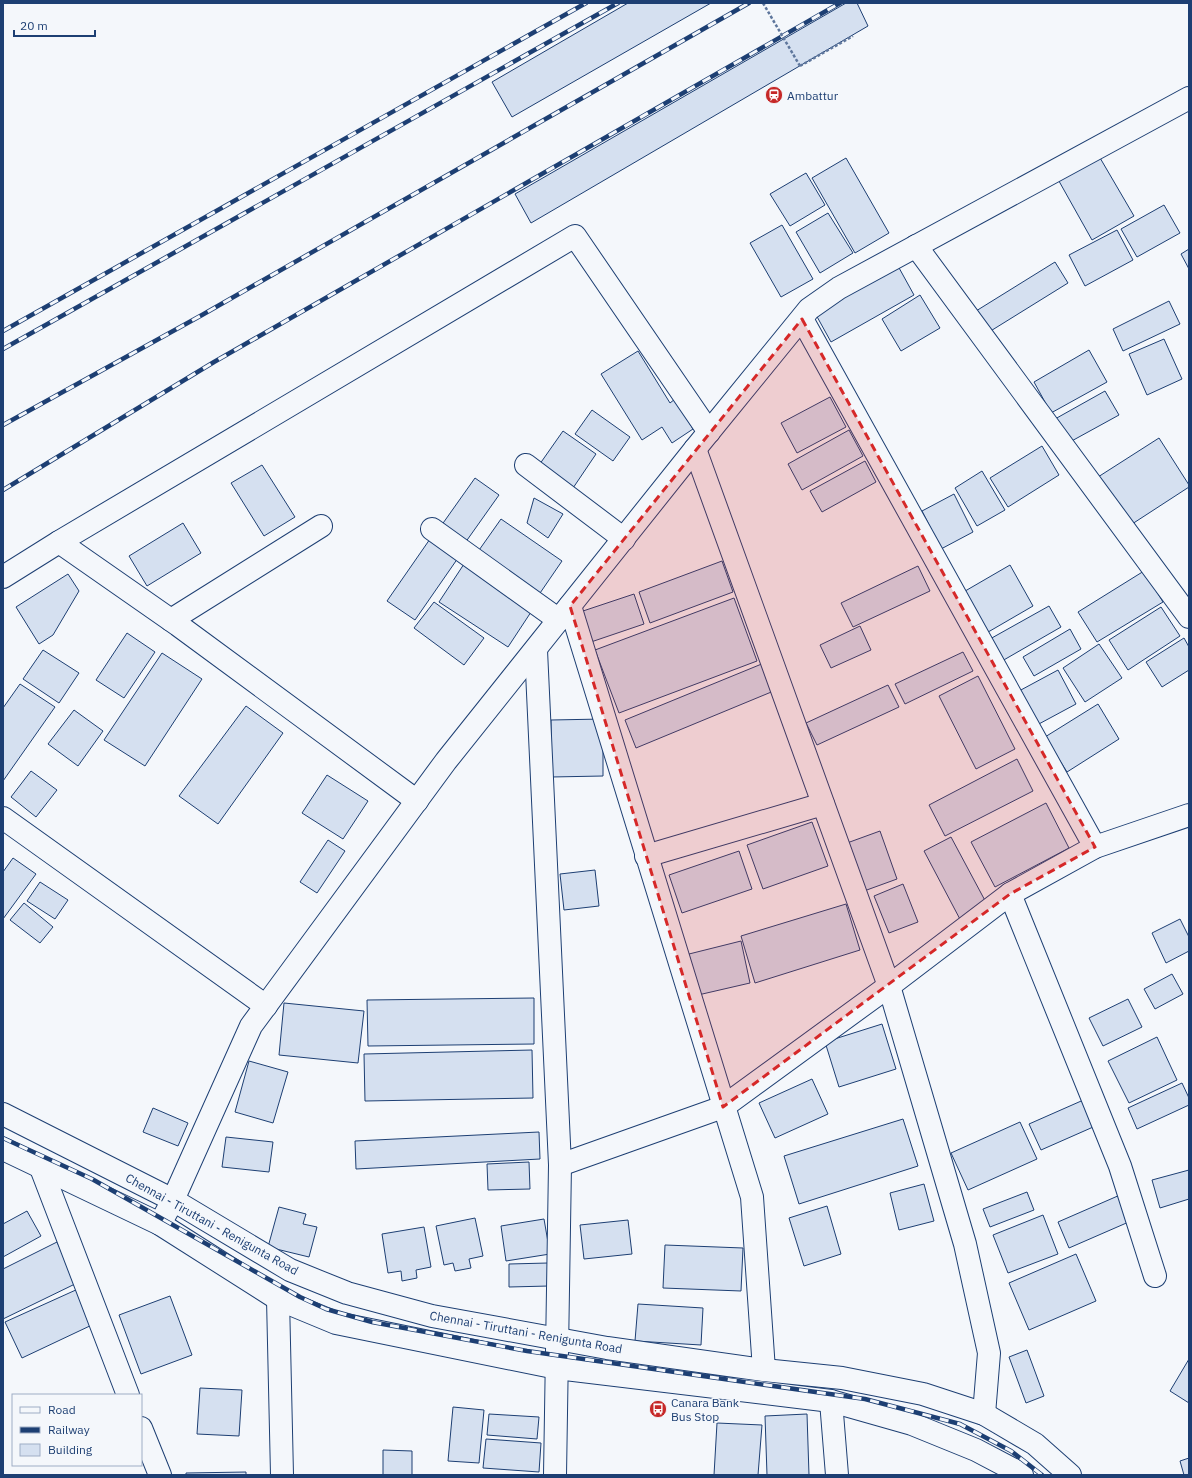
<svg xmlns="http://www.w3.org/2000/svg" width="1192" height="1478" viewBox="0 0 1192 1478" font-family="'IBM Plex Sans',sans-serif">
<rect width="100%" height="100%" fill="#f4f7fb"/>
<g fill="#d5e0f0" stroke="#1d3f73">
<path d="M628,3H711L512,117L492,82Z"/>
<path d="M846,3H857L868,26L531,223L515,194Z"/>
<path d="M1096,151L1134,216L1092,240L1055,174Z"/>
<path d="M846,158L889,233L855,253L812,178Z"/>
<path d="M806,173L825,205L790,226L770,194Z"/>
<path d="M1164,205L1180,233L1137,257L1121,229Z"/>
<path d="M828,213L853,253L820,273L796,232Z"/>
<path d="M782,225L813,279L781,297L750,243Z"/>
<path d="M1117,230L1133,260L1085,286L1069,255Z"/>
<path d="M1189,249V269L1181,254Z"/>
<path d="M1055,262L1068,283L989,332L976,311Z"/>
<path d="M898,266L914,295L831,342L815,313Z"/>
<path d="M920,295L940,328L901,351L882,319Z"/>
<path d="M1169,301L1180,324L1123,351L1113,329Z"/>
<path d="M1164,339L1182,379L1147,395L1129,354Z"/>
<path d="M1089,350L1107,382L1051,413L1034,382Z"/>
<path d="M638,351L670,403L675,399L693,429L672,443L662,427L642,440L601,374Z"/>
<path d="M1105,391L1119,415L1068,443L1055,419Z"/>
<path d="M830,397L846,427L797,453L781,423Z"/>
<path d="M592,410L630,437L613,461L575,434Z"/>
<path d="M849,430L863,456L802,490L788,464Z"/>
<path d="M563,431L596,454L571,491L537,468Z"/>
<path d="M1159,438L1189,485V487L1129,526L1098,477Z"/>
<path d="M1042,446L1059,475L1008,507L990,478Z"/>
<path d="M865,461L876,482L822,512L810,491Z"/>
<path d="M262,465L295,517L264,536L231,483Z"/>
<path d="M982,471L1005,510L977,526L955,488Z"/>
<path d="M475,478L499,495L465,543L441,526Z"/>
<path d="M954,494L973,532L941,549L922,511Z"/>
<path d="M534,498L563,514L548,538L527,523Z"/>
<path d="M501,519L562,561L538,596L477,553Z"/>
<path d="M183,523L201,553L147,586L129,556Z"/>
<path d="M430,539L458,558L415,620L387,601Z"/>
<path d="M722,561L733,592L650,623L639,592Z"/>
<path d="M464,564L533,609L508,647L439,602Z"/>
<path d="M1010,565L1033,606L983,635L960,594Z"/>
<path d="M918,566L930,591L853,627L841,603Z"/>
<path d="M1144,571L1163,602L1097,642L1078,612Z"/>
<path d="M68,574L79,591L53,635L39,644L16,607Z"/>
<path d="M634,594L644,624L588,643L577,613Z"/>
<path d="M734,598L757,661L619,713L595,650Z"/>
<path d="M434,602L484,638L464,665L414,628Z"/>
<path d="M1049,606L1061,627L1002,661L990,639Z"/>
<path d="M1161,607L1180,636L1128,670L1109,640Z"/>
<path d="M860,626L871,650L831,668L820,645Z"/>
<path d="M1070,629L1081,649L1034,676L1023,657Z"/>
<path d="M127,633L155,652L124,698L96,680Z"/>
<path d="M1184,638L1189,647V670L1162,687L1146,662Z"/>
<path d="M1099,644L1122,678L1085,702L1063,668Z"/>
<path d="M43,650L79,673L59,703L23,679Z"/>
<path d="M963,652L973,671L905,704L895,684Z"/>
<path d="M162,653L202,679L145,766L104,740Z"/>
<path d="M769,661L781,688L636,748L625,720Z"/>
<path d="M1058,670L1076,704L1037,725L1019,691Z"/>
<path d="M978,676L1015,749L976,769L939,696Z"/>
<path d="M20,684L55,707L3,781V708Z"/>
<path d="M888,685L899,707L817,745L806,723Z"/>
<path d="M1098,704L1119,739L1067,772L1045,737Z"/>
<path d="M246,706L283,733L218,824L179,796Z"/>
<path d="M74,710L103,731L78,766L48,744Z"/>
<path d="M603,719V776L551,777V720Z"/>
<path d="M1017,759L1033,791L945,836L929,805Z"/>
<path d="M31,771L57,790L36,817L11,797Z"/>
<path d="M327,775L368,801L343,839L302,813Z"/>
<path d="M1046,803L1069,848L995,887L971,842Z"/>
<path d="M812,822L828,866L763,889L747,845Z"/>
<path d="M880,831L897,879L864,891L847,843Z"/>
<path d="M951,837L989,908L962,923L924,851Z"/>
<path d="M328,840L345,851L317,893L300,882Z"/>
<path d="M739,851L752,889L682,913L669,875Z"/>
<path d="M13,858L36,874L3,919V872Z"/>
<path d="M595,870L599,906L564,910L560,874Z"/>
<path d="M40,882L68,900L55,919L27,901Z"/>
<path d="M903,884L918,922L889,933L874,896Z"/>
<path d="M24,903L53,927L40,943L10,920Z"/>
<path d="M846,904L860,950L755,983L741,936Z"/>
<path d="M1180,919L1189,937V951L1166,963L1152,933Z"/>
<path d="M741,941L750,983L698,995L689,954Z"/>
<path d="M1172,974L1183,994L1155,1009L1144,989Z"/>
<path d="M534,998V1044L368,1046L367,1000Z"/>
<path d="M1128,999L1142,1027L1103,1046L1089,1018Z"/>
<path d="M284,1003L364,1011L358,1063L279,1055Z"/>
<path d="M882,1024L896,1069L839,1087L825,1042Z"/>
<path d="M1157,1037L1177,1080L1129,1103L1108,1061Z"/>
<path d="M532,1050L533,1098L365,1101L364,1054Z"/>
<path d="M249,1061L288,1072L273,1123L235,1112Z"/>
<path d="M812,1079L828,1114L775,1138L759,1103Z"/>
<path d="M1182,1083L1189,1098V1105L1137,1129L1128,1108Z"/>
<path d="M1088,1098L1100,1124L1041,1150L1029,1124Z"/>
<path d="M153,1108L188,1123L178,1146L143,1132Z"/>
<path d="M903,1119L918,1166L799,1204L784,1156Z"/>
<path d="M1020,1122L1037,1159L968,1190L951,1153Z"/>
<path d="M539,1132L540,1159L356,1169L355,1141Z"/>
<path d="M226,1137L273,1142L269,1172L222,1167Z"/>
<path d="M529,1162L530,1189L488,1190L487,1164Z"/>
<path d="M1189,1170V1199L1160,1208L1152,1180Z"/>
<path d="M924,1184L934,1221L899,1230L890,1193Z"/>
<path d="M1027,1192L1034,1210L990,1227L983,1209Z"/>
<path d="M1120,1195L1131,1221L1069,1248L1058,1222Z"/>
<path d="M827,1206L841,1254L804,1266L789,1218Z"/>
<path d="M279,1207L306,1214L303,1224L317,1227L309,1257L268,1247Z"/>
<path d="M27,1211L41,1236L3,1257V1224Z"/>
<path d="M1043,1215L1058,1254L1008,1273L993,1235Z"/>
<path d="M475,1218L483,1256L469,1259L471,1268L455,1271L453,1263L444,1265L436,1226Z"/>
<path d="M544,1219L550,1254L506,1261L501,1226Z"/>
<path d="M628,1220L632,1254L584,1259L580,1225Z"/>
<path d="M424,1227L431,1267L416,1270L417,1278L402,1281L401,1271L388,1273L382,1234Z"/>
<path d="M57,1242L77,1283L3,1319V1269Z"/>
<path d="M665,1245L743,1248L741,1291L663,1288Z"/>
<path d="M1076,1254L1096,1301L1029,1330L1009,1283Z"/>
<path d="M548,1263L549,1286L509,1287V1264Z"/>
<path d="M78,1289L94,1324L22,1358L5,1322Z"/>
<path d="M170,1296L192,1355L141,1374L119,1315Z"/>
<path d="M638,1304L703,1308L701,1345L635,1341Z"/>
<path d="M1027,1350L1044,1396L1026,1403L1009,1357Z"/>
<path d="M1189,1359V1403L1170,1391Z"/>
<path d="M200,1388L242,1390L239,1436L197,1434Z"/>
<path d="M453,1407L484,1410L479,1463L448,1461Z"/>
<path d="M489,1414L539,1417L537,1439L487,1435Z"/>
<path d="M807,1414L809,1475H767L765,1416Z"/>
<path d="M717,1423L762,1425L758,1475H714Z"/>
<path d="M486,1439L541,1443L539,1472L483,1468Z"/>
<path d="M383,1450L412,1451V1475H383Z"/>
<path d="M1189,1458V1475H1184L1180,1461Z"/>
<path d="M246,1472V1475H186V1473Z"/>
</g>
<g fill="none" stroke-linecap="round" stroke-linejoin="round">
<defs>
<g id="minor">
<path d="M916,246L1189,617"/>
<path d="M802,319L1095,847"/>
<path d="M695,449L889,986L965,1244L989,1353L984,1414"/>
<path d="M526,465L624,539"/>
<path d="M432,529L559,620"/>
<path d="M3,577L59,542"/>
<path d="M570,606L752,1197L764,1370"/>
<path d="M171,620L321,526"/>
<path d="M536,650L560,1165L555,1475"/>
<path d="M417,801L178,625L59,542L575,236L709,432"/>
<path d="M3,818L266,1006"/>
<path d="M646,856L823,804"/>
<path d="M1010,894L1120,1166L1155,1276"/>
<path d="M560,1165L723,1107L889,986L1010,894L1095,847L1189,815"/>
<path d="M41,1168L128,1395"/>
<path d="M160,1224L173,1200L251,1026L446,761L695,449L809,309L839,288L1189,98"/>
<path d="M278,1299L282,1475"/>
<path d="M831,1401L837,1475"/>
<path d="M141,1428L160,1475"/>
</g>
<g id="highway">
<path d="M3,1114L173,1200L290,1270L347,1293L432,1316L607,1348L764,1370L842,1378L923,1394L984,1414L1035,1444L1070,1475"/>
<path d="M3,1149L160,1224L278,1299L336,1323L557,1368L831,1401L912,1424L976,1450L1016,1471L1022,1475"/>
</g>
</defs>
<use href="#minor" stroke="#1d3f73" stroke-width="24"/>
<use href="#highway" stroke="#1d3f73" stroke-width="24"/>
<path stroke="#5e769c" stroke-width="2.5" stroke-dasharray="3 2" stroke-linecap="butt" d="M800,66L853,36"/>
<use href="#minor" stroke="#f4f7fb" stroke-width="22"/>
<use href="#highway" stroke="#f4f7fb" stroke-width="22"/>
<defs>
<g id="rail">
<path d="M3,331L586,3"/>
<path d="M3,349L618,3"/>
<path d="M3,425L202,315L749,3"/>
<path d="M3,490L214,362L840,3"/>
<path d="M3,1138L92,1179L300,1297L326,1309L372,1322L527,1351L865,1399L960,1424L1011,1451L1042,1475"/>
</g>
</defs>
<use href="#rail" stroke="#1d3f73" stroke-width="4.5"/>
<use href="#rail" stroke="#f4f7fb" stroke-width="3" stroke-dasharray="9" stroke-linecap="butt"/>
<path stroke="#5e769c" stroke-width="2.5" stroke-dasharray="3 2" stroke-linecap="butt" d="M763,3L800,66"/>
</g>
<path fill="#d62828" fill-opacity="0.2" stroke="#d62828" stroke-width="3" stroke-dasharray="8 5" stroke-linejoin="round" d="M802,319L1095,847L1010,894L723,1107L570,606Z"/>
<defs>
<symbol id="station-disc" viewBox="-11 -11 22 22"><circle r="9.5" fill="#c62828" stroke="#f4f7fb"/><path d="M-3-6H3Q5-6 5-4V2Q5 4 3 4L4.5 6H3L1.5 4h-3L-3 6H-4.5L-3 4Q-5 4-5 2V-4Q-5-6-3-6ZM-3.5-4v3h7v-3ZM-3.5 1v1.5H-2V1ZM2 1v1.5H3.5V1Z" fill="#fff"/></symbol>
<symbol id="bus-disc" viewBox="-11 -11 22 22"><circle r="9.5" fill="#c62828" stroke="#f4f7fb"/><path d="M-5-6H5V4H4V6H2V4H-2V6H-4V4H-5ZM-3.5-4V0h7V-4ZM-3.5 1.2v1.5H-2V1.2ZM2 1.2v1.5H3.5V1.2Z" fill="#fff"/></symbol>
</defs>
<g fill-rule="evenodd">
<use href="#station-disc" x="764" y="85" width="20" height="20"/>
<use href="#bus-disc" x="648" y="1399" width="20" height="20"/>
</g>
<g text-anchor="middle" dominant-baseline="central" stroke-width="3" stroke-linejoin="round" paint-order="stroke">
<g font-size="12" fill="#1d3f73" stroke="#f4f7fb" text-anchor="start">
<text x="787" y="95">Ambattur</text>
<text x="671" y="1402">Canara Bank<tspan x="671" dy="14">Bus Stop</tspan></text>
</g>
<g font-size="12" fill="#1d3f73" stroke="#f4f7fb">
<text transform="translate(212 1224) rotate(29)">Chennai - Tiruttani - Renigunta Road</text>
<text transform="translate(526 1332) rotate(10)">Chennai - Tiruttani - Renigunta Road</text>
</g>
</g>
<rect width="1192" height="1478" fill="none" stroke="#1d3f73" stroke-width="8"/>
<rect x="12" y="1394" width="130" height="72" fill="#f4f7fb" stroke="#9eadc5"/>
<rect x="20" y="1407" width="20" height="6" fill="#f4f7fb" stroke="#9eadc5"/>
<text x="48" y="1414" font-size="12" fill="#1d3f73">Road</text>
<rect x="20" y="1427" width="20" height="6" fill="#1d3f73" stroke="#9eadc5"/>
<text x="48" y="1434" font-size="12" fill="#1d3f73">Railway</text>
<rect x="20" y="1444" width="20" height="12" fill="#d5e0f0" stroke="#9eadc5"/>
<text x="48" y="1454" font-size="12" fill="#1d3f73">Building</text>
<path d="M14 30v6h81v-6" fill="none" stroke="#1d3f73" stroke-width="2"/>
<text x="20" y="30" font-size="12" fill="#1d3f73" stroke="#f4f7fb" stroke-width="3" paint-order="stroke">20 m</text>
</svg>
